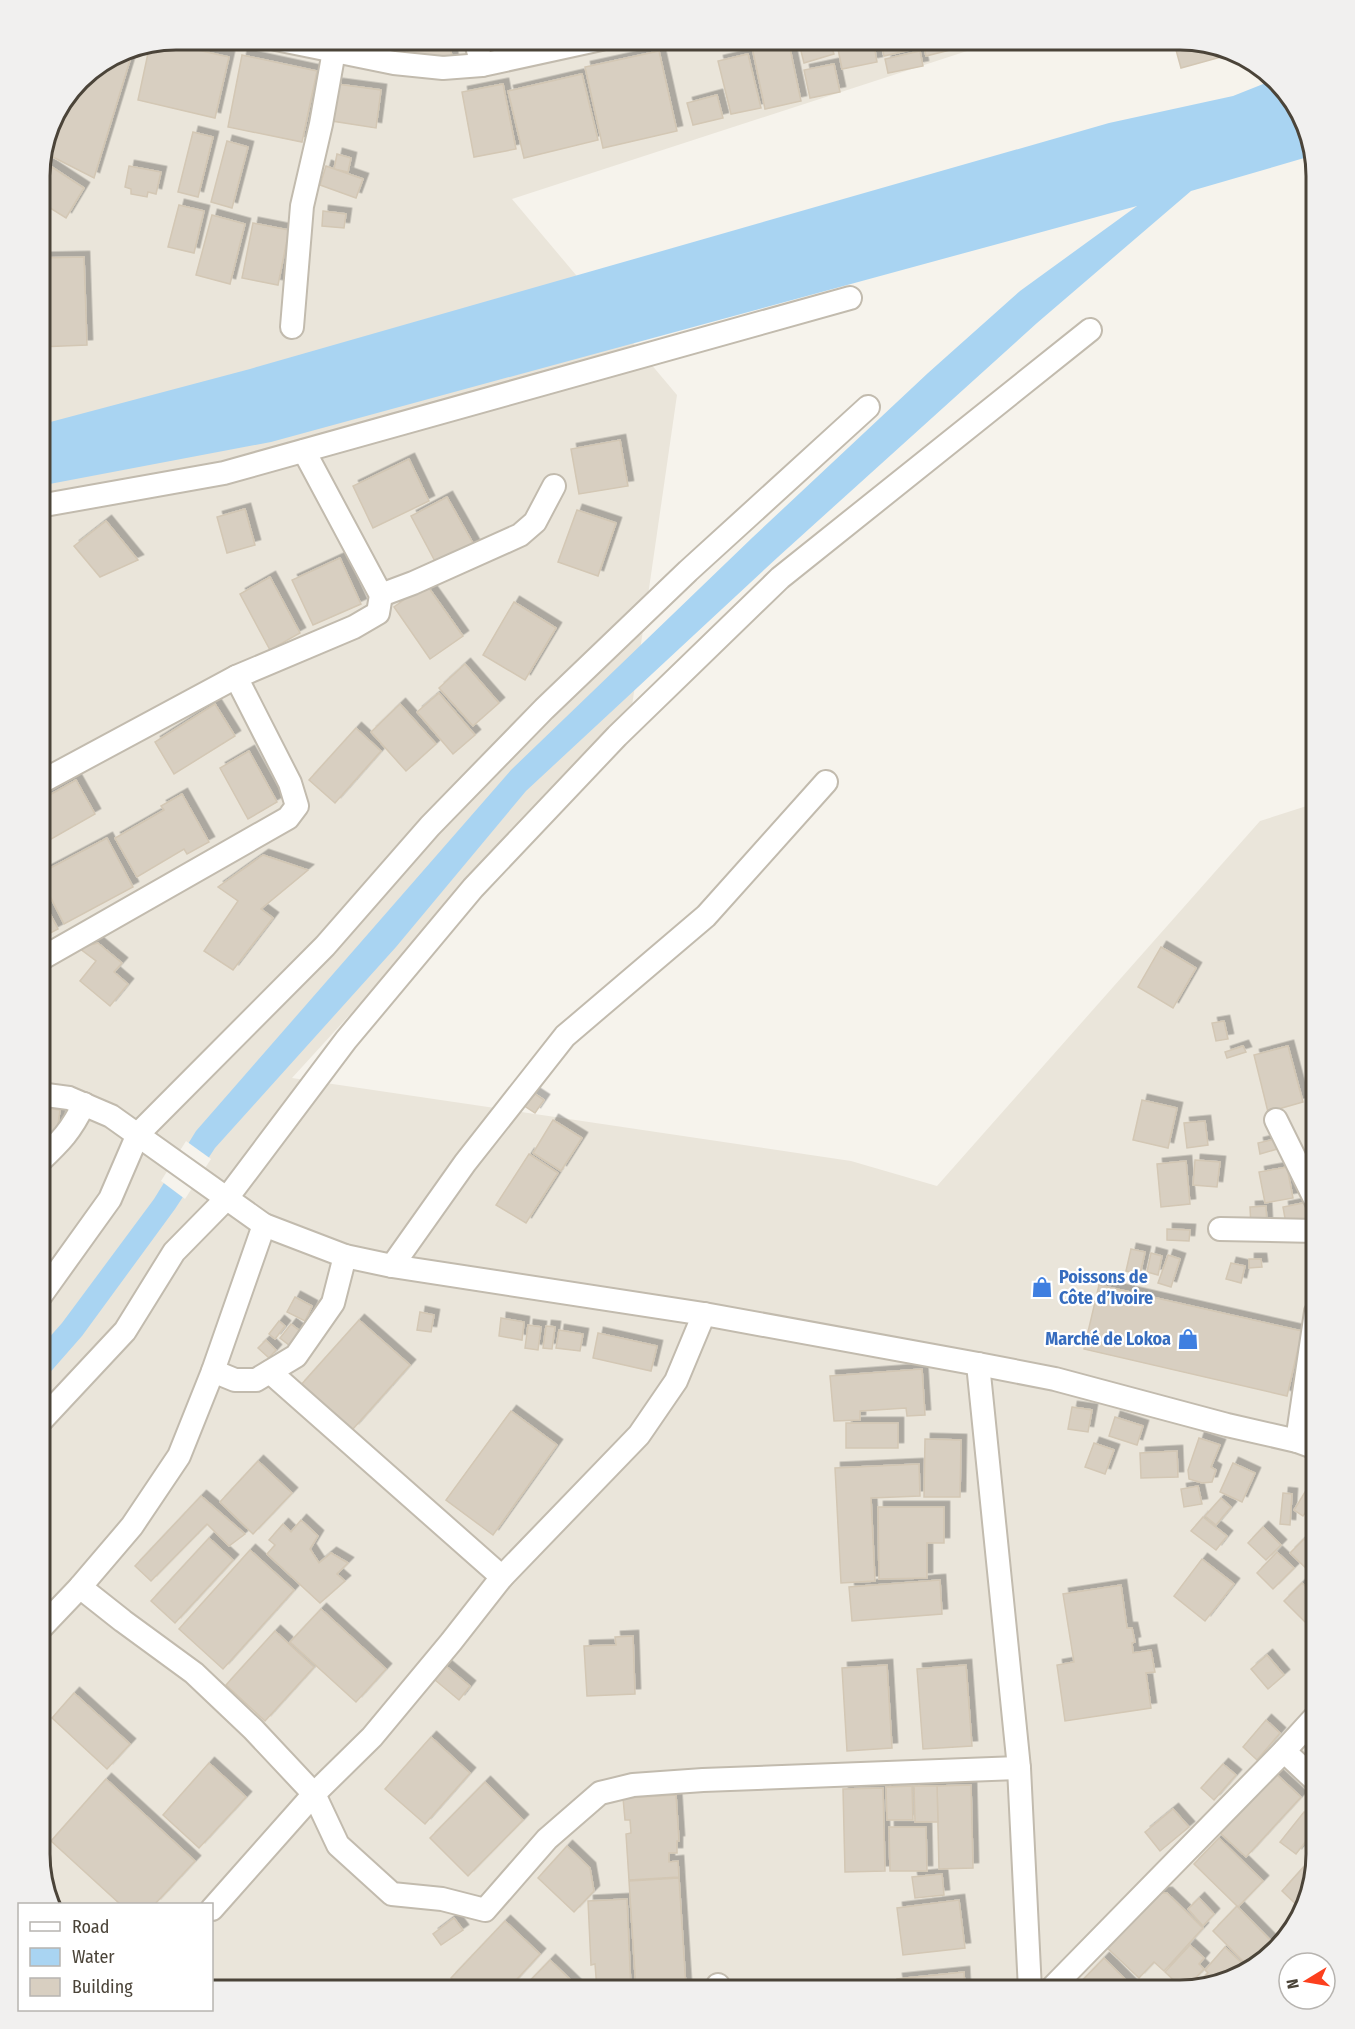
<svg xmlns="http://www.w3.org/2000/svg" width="1355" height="2029" viewBox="0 0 1355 2029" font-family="'Fira Sans Condensed',sans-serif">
<defs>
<filter id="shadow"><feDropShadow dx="5.5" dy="-5.5" stdDeviation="0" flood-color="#0004"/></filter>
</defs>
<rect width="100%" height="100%" fill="#f6f3ec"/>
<path fill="#eae5da" d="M175,39H1004L512,199L677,395L632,706L292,1078L851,1161L937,1186L1260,821L1316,803V1854L1298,1922L1248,1972L1180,1990H212V1904H52L39,1854V167L49,123L79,79L123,49Z"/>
<path fill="#a9d4f2" d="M1273,80L1298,107L1311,156L1191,191L1037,323L778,557L526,791L396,947L215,1148L175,1209L82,1336L39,1385V1349L62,1323L154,1199L196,1131L511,770L753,537L928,373L1020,291L1137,206L271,442L39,486V425L250,369L1109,123L1233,96Z"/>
<path fill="#f6f3ec" d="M186,1141L211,1159L185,1199L161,1181Z"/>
<g fill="#d8cfc1" stroke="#d3c7b4" stroke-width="1.5" filter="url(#shadow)">
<path d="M405,39H448L453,61L408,53Z"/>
<path d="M788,39L801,101L765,109L752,47Z"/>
<path d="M798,39H829L834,54L804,63Z"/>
<path d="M836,39H873L877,62L842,69Z"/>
<path d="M880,39H912L914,49L884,56Z"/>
<path d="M922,39H960L962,47L926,56Z"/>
<path d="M1173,39H1188L1232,54L1181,68Z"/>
<path d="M162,42L229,57L215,118L138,100L150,44Z"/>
<path d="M134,47L94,178L43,152L49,123L79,79L123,49Z"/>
<path d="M659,51L677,131L603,148L585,67Z"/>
<path d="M920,51L923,66L888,73L885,59Z"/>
<path d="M748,54L761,108L731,114L718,61Z"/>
<path d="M242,55L317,71L302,142L228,127Z"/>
<path d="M834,64L840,92L810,98L804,70Z"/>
<path d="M582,74L598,140L524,158L508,91Z"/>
<path d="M337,84L381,90L376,128L332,121Z"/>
<path d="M503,84L516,149L474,157L462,92Z"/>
<path d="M717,95L723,118L693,125L687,103Z"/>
<path d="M193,132L213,137L198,197L178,192Z"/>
<path d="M227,141L248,147L232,208L211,202Z"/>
<path d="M337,154L351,158L348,172L334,169Z"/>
<path d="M41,160L84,188L66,218L39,201Z"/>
<path d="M129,166L161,172L156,194L148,192L147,197L131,194V189L125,187Z"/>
<path d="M326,166L363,179L356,198L320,185Z"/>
<path d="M179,205L204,211L194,253L168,247Z"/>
<path d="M323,211L346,214L344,228L322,226Z"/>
<path d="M212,215L245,224L230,284L196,275Z"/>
<path d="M253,223L289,230L278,285L242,278Z"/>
<path d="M84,257L87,345L39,347V258Z"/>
<path d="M620,440L628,486L579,494L571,449Z"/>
<path d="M409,459L429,501L373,528L353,486Z"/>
<path d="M447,497L474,545L437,565L411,516Z"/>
<path d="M245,509L255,545L227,553L217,517Z"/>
<path d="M577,510L616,523L598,576L558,562Z"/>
<path d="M106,521L138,560L100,577L74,546Z"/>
<path d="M340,558L361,604L313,625L292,580Z"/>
<path d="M270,577L300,633L270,650L240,594Z"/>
<path d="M426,584L463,636L430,659L394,607Z"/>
<path d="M514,602L556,628L525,680L483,655Z"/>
<path d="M465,664L499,703L473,726L439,688Z"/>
<path d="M439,693L475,735L453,754L417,712Z"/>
<path d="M215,704L235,736L174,774L155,742Z"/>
<path d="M400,704L436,744L406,771L371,732Z"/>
<path d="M356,728L381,751L335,803L309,780Z"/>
<path d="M249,751L277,802L248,819L220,768Z"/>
<path d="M76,780L95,814L39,846V801Z"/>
<path d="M182,794L209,842L187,854L184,849L137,877L115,838L164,810L161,806Z"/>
<path d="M107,838L133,887L64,924L39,874Z"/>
<path d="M263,855L308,870L261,909L273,918L233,970L204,951L238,901L218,887Z"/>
<path d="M39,893L58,929L39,939Z"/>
<path d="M98,943L122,963L114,972L128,984L110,1006L80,981L96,961L79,948Z"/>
<path d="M1161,947L1196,968L1173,1008L1138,987Z"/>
<path d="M1224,1021L1228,1039L1216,1041L1212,1023Z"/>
<path d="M1243,1046L1246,1052L1227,1058L1225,1052Z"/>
<path d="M1288,1046L1303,1102L1268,1112L1254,1055Z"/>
<path d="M529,1090L544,1100L535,1113L520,1103Z"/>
<path d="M1142,1100L1177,1108L1168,1148L1133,1140Z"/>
<path d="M39,1107L60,1110L57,1132L39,1129Z"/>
<path d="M553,1120L582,1138L561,1171L533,1153Z"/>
<path d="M1205,1121L1208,1145L1187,1148L1184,1123Z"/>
<path d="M1279,1138L1281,1148L1260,1154L1258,1143Z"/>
<path d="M529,1154L558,1173L526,1223L496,1205Z"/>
<path d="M1195,1160L1220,1162L1217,1187L1193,1185Z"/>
<path d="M1186,1161L1190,1204L1161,1207L1157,1164Z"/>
<path d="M1287,1167L1293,1198L1265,1203L1259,1172Z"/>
<path d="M1313,1201L1316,1218L1286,1224L1283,1207Z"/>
<path d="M1266,1206L1267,1226L1251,1227L1250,1207Z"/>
<path d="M1167,1229L1190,1230L1189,1241L1167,1240Z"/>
<path d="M1131,1249L1145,1252L1140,1275L1126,1271Z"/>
<path d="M1151,1253L1162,1256L1158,1275L1147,1272Z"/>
<path d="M1168,1255L1180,1259L1171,1287L1158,1283Z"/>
<path d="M1249,1259H1261L1262,1267L1249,1268Z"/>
<path d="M1231,1263L1245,1266L1241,1283L1226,1279Z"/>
<path d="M1099,1285L1302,1331L1287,1396L1084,1349Z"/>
<path d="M295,1297L312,1306L305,1321L287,1312Z"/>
<path d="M420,1312L434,1315L431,1332L417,1330Z"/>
<path d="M501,1318L524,1322L522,1340L499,1336Z"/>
<path d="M359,1320L410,1365L353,1429L300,1386Z"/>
<path d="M279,1321L285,1326L275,1339L269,1334Z"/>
<path d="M291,1324L305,1335L294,1349L280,1338Z"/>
<path d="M528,1325L541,1327L538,1350L525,1348Z"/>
<path d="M546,1326L555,1327L552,1349L543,1348Z"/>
<path d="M559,1330L583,1334L580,1351L556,1348Z"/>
<path d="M598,1333L657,1346L651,1371L593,1358Z"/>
<path d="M266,1340L276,1350L269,1358L258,1348Z"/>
<path d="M922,1369L925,1415L907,1416L906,1408L860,1411V1420L834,1421L830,1376Z"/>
<path d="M1072,1407L1092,1410L1088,1432L1068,1429Z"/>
<path d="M511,1411L557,1445L493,1535L446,1500Z"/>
<path d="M1115,1417L1143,1426L1137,1445L1109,1436Z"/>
<rect x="846" y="1423" width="52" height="25"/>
<path d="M1199,1438L1220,1445L1211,1467L1216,1470L1212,1482L1202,1483L1189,1479L1188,1470Z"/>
<path d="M925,1439L961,1440L960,1497H924Z"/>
<path d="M1094,1443L1114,1450L1105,1474L1085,1467Z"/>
<path d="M1177,1451L1178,1477L1141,1478L1140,1453Z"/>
<path d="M258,1461L292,1493L253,1534L220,1502Z"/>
<path d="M1233,1463L1255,1473L1242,1502L1220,1492Z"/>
<path d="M919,1464L920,1496L871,1498L875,1581L841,1583L835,1468Z"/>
<path d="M1198,1486L1202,1504L1184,1507L1181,1489Z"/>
<path d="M1305,1492L1315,1499L1303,1516L1294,1510Z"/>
<path d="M1283,1493L1292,1494L1290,1525L1280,1524Z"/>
<path d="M201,1496L245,1534L229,1546L207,1524L151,1581L135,1566Z"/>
<path d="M1221,1498L1231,1507L1216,1525L1205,1516Z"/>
<path d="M878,1507H944V1543H927V1578L879,1579Z"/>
<path d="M1203,1517L1227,1536L1216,1550L1191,1531Z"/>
<path d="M301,1520L318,1536L310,1549L319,1563L331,1553L348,1563L337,1574L345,1581L320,1603L267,1554L275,1545L269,1540L283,1524L291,1532Z"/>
<path d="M1263,1527L1281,1545L1266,1560L1248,1543Z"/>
<path d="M209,1538L233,1560L175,1623L151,1601Z"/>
<path d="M1304,1539L1316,1551V1565L1309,1571L1290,1553Z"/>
<path d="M250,1550L294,1590L223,1669L179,1629Z"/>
<path d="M1277,1552L1294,1568L1273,1589L1257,1573Z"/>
<path d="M1202,1559L1234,1584L1205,1621L1174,1596Z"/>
<path d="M940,1580L942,1614L852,1621L849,1587Z"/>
<path d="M1302,1583L1316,1596V1624L1312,1629L1284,1601Z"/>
<path d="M1121,1585L1127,1628H1132L1135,1642L1132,1643L1133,1653L1151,1650L1155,1672L1146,1673L1151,1708L1065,1721L1057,1665L1074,1662L1063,1594Z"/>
<path d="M321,1609L386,1669L356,1702L290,1642Z"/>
<path d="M275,1631L314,1667L265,1721L226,1685Z"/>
<path d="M633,1636L635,1694L587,1696L584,1646L616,1645L615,1637Z"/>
<path d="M1267,1655L1284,1675L1268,1689L1251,1669Z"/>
<path d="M887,1665L892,1748L847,1751L842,1668Z"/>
<path d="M966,1665L972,1746L923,1749L917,1669Z"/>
<path d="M446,1666L470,1686L459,1700L435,1680Z"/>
<path d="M74,1693L130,1744L107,1769L52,1718Z"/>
<path d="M1266,1720L1280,1733L1257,1760L1243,1747Z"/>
<path d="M431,1737L470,1773L425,1824L385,1789Z"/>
<path d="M209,1763L246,1797L199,1848L163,1815Z"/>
<path d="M1223,1764L1236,1775L1214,1800L1201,1788Z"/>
<path d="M1274,1772L1301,1797L1246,1857L1219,1832Z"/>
<path d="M106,1779L195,1861L155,1904H120L51,1841Z"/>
<path d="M485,1782L523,1820L468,1876L430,1838Z"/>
<path d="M971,1785L973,1868L939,1869L937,1786Z"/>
<path d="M912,1786L913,1820H887L886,1787Z"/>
<path d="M914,1786H937L938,1822H915Z"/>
<path d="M883,1788L885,1871L845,1872L843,1789Z"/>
<path d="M676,1795L679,1841H677V1853H669V1862L678,1861L679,1877L629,1880L626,1834L631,1833L630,1820H625L623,1798Z"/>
<path d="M1173,1809L1189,1827L1160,1851L1145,1832Z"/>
<path d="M1304,1812L1316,1822V1828L1296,1854L1280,1842Z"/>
<path d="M889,1827H926L927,1871H890Z"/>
<path d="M1219,1838L1263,1881L1238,1907L1194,1864Z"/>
<path d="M567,1846L590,1868L594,1891L574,1912L538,1878Z"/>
<path d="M1316,1853V1854L1301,1909L1282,1891Z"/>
<path d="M942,1874L944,1895L915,1898L912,1877Z"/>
<path d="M679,1878L686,1988L636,1990L629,1881Z"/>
<path d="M1149,1893H1167L1203,1928L1164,1971L1154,1962L1139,1978L1102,1943Z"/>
<path d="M1199,1898L1214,1914L1203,1926L1188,1909Z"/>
<path d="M627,1899L631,1990H597L595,1964L591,1965L588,1901Z"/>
<path d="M959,1900L965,1948L903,1955L897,1908Z"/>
<path d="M1237,1906L1275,1945L1251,1969L1213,1931Z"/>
<path d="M454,1918L463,1930L441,1945L433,1934Z"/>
<path d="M505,1921L540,1954L507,1990H464L451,1978Z"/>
<path d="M1190,1945L1204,1958L1199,1964L1204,1969L1186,1988L1183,1989L1165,1972Z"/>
<path d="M1225,1947L1249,1970L1195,1986L1208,1973L1205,1970Z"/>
<path d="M1104,1958L1132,1986L1128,1990H1073Z"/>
<path d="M550,1960L581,1990H521Z"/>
<path d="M964,1972L965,1990H899L897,1979Z"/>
</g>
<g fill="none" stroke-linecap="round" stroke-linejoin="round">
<defs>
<g id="minor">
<path d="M276,39L394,63L443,68L482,65L601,39"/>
<path d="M475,39L482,65"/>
<path d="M292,327L302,206L321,124L334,51"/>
<path d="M39,506L224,473L850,298"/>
<path d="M381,595L413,583L520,535L535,522L554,486"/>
<path d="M39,783L236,677L354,627L378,613L381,595L304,451"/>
<path d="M39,960L288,818L297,806L290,783L236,677"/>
<path d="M39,1094L69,1098L111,1116L264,1225L345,1256L392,1266L704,1314L978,1364L1055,1379L1227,1425L1297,1441L1316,1448"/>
<path d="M1276,1120L1316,1201"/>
<path d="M39,1162C61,1141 71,1131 84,1104"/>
<path d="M1220,1229L1316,1231"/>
<path d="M392,1266L465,1163L565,1036L706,916L826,782"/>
<path d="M39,1298L110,1199L138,1134L325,946L430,826L544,709L688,571L868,407"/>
<path d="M978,1364L1019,1768L1030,1990"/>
<path d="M213,1371L235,1380H256L296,1356L333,1303L345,1256"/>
<path d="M270,1372L502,1577"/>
<path d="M39,1423L125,1331L174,1252L227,1198L346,1040L473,888L617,736L780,578L1090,330"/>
<path d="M1297,1441L1316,1312"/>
<path d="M80,1587L123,1621L194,1673L253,1729L314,1794L338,1845L392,1894L442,1899L485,1910L547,1839L600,1793L633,1785L703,1780L1019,1768"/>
<path d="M39,1630L80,1587L132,1526L179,1456L213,1371L264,1225"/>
<path d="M1284,1751L1316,1781"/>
<path d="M212,1909L314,1794L372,1737L451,1642L502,1577L639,1435L676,1381L704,1314"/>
<path d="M718,1985L719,1990"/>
<path d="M1050,1990L1284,1751L1316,1716"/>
</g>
</defs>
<use href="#minor" stroke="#c2bbae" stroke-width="26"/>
<use href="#minor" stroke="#fff" stroke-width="22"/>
</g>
<defs>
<symbol id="shop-bare" viewBox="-9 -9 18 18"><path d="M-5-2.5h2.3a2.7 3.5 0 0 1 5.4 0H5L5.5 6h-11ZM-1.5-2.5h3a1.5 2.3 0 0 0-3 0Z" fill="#3f7fe0" stroke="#fff" stroke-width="2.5" paint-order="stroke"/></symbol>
</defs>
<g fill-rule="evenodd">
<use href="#shop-bare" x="1027" y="1272" width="30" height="30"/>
<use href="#shop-bare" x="1173" y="1324" width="30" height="30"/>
</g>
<g text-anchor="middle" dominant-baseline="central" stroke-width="4.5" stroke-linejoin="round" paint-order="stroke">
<g font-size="18" font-weight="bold" fill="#366cbe" stroke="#fff" text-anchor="start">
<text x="1059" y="1277">Poissons de<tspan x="1059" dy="21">Côte d’Ivoire</tspan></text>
<text x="1171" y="1339" text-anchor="end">Marché de Lokoa</text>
</g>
</g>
<path d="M0 0H1355V2029H0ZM176 50H1180A126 126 0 0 1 1306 176V1854A126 126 0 0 1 1180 1980H176A126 126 0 0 1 50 1854V176A126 126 0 0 1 176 50Z" fill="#f1f0ef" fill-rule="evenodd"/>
<path fill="none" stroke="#4b4439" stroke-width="3" d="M176 50H1180A126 126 0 0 1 1306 176V1854A126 126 0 0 1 1180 1980H176A126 126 0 0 1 50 1854V176A126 126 0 0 1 176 50Z"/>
<rect x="18" y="1903" width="195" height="108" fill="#ffffff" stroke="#b7b4b0" stroke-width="1.5"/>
<rect x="30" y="1922" width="30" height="9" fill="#ffffff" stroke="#b7b4b0" stroke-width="1.5"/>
<text x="72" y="1933" font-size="18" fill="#4b4439">Road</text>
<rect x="30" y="1948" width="30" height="18" fill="#a9d4f2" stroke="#b7b4b0" stroke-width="1.5"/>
<text x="72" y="1963" font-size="18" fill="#4b4439">Water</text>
<rect x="30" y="1978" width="30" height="18" fill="#d8cfc1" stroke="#b7b4b0" stroke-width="1.5"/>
<text x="72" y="1993" font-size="18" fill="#4b4439">Building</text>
<g transform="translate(1307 1981) rotate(259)"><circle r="28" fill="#ffffff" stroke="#b7b4b0" stroke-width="1.5"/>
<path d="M0-4.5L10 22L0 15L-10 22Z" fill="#fc3f1d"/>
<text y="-9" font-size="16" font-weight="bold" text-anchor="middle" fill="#4b4439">N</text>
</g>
</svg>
